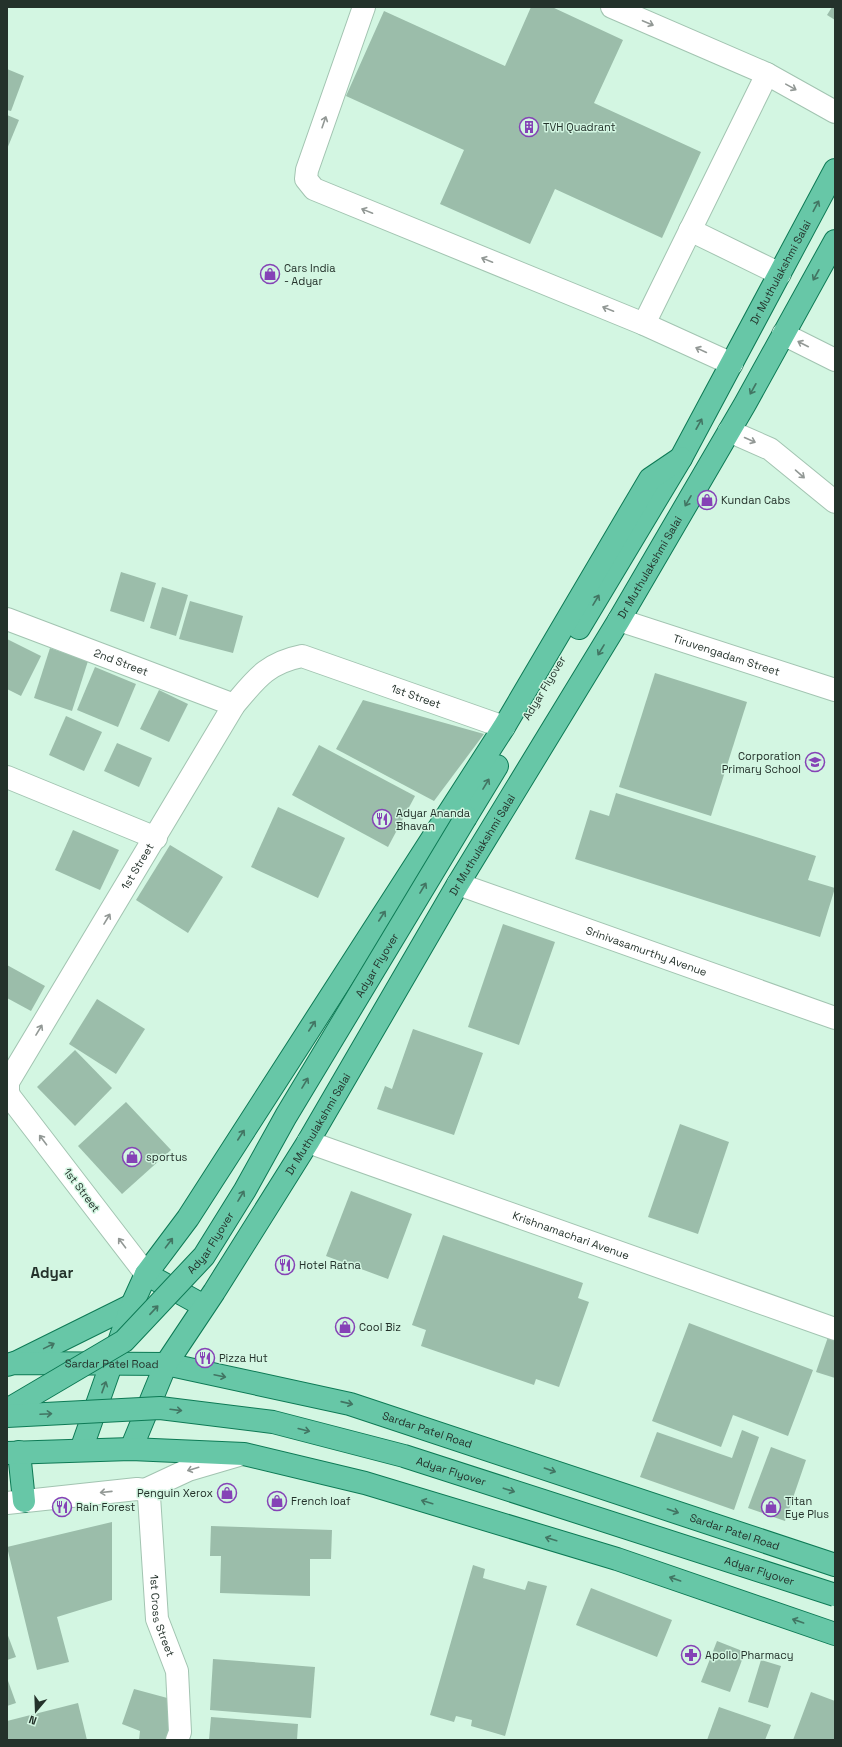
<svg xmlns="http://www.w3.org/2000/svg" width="842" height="1747" viewBox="0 0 842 1747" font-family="'Space Grotesk',sans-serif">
<rect width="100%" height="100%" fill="#d3f6e2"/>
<g fill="#9bbdaa">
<path d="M531,7H552L623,40L594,103L701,152L662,238L555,189L530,244L440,204L464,150L346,96L384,11L505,66Z"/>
<path d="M832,7H835V20L827,15Z"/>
<path d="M7,69L24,76L11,111L7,110Z"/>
<path d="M7,115L19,120L7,149Z"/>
<path d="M121,572L156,583L144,622L110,611Z"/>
<path d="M162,587L188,595L176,636L150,628Z"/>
<path d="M190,601L243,616L233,653L179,639Z"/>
<path d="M7,639L41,656L21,696L7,689Z"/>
<path d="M50,648L88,661L72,711L34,698Z"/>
<path d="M95,667L136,684L118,727L77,710Z"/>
<path d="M655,673L747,702L711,816L619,787Z"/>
<path d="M159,690L188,704L169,742L140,729Z"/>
<path d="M363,700L484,734L434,801L336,749Z"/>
<path d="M66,716L102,732L84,771L49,755Z"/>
<path d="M117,743L152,758L139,787L104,771Z"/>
<path d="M319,745L415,796L388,847L292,795Z"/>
<path d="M616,793L816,856L808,880L835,888L820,937L575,859L590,810L609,816Z"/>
<path d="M278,807L345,838L318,898L251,867Z"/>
<path d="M73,830L119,850L100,890L55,870Z"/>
<path d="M170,845L223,877L188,933L136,900Z"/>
<path d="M503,924L555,942L519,1045L468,1027Z"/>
<path d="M7,965L45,986L31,1011L7,998Z"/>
<path d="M97,999L145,1029L116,1074L69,1044Z"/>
<path d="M413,1029L483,1053L454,1135L377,1109L385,1086L392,1089Z"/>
<path d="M75,1050L112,1088L75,1126L37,1087Z"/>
<path d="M126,1102L171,1150L122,1194L78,1146Z"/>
<path d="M680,1124L729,1142L698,1234L648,1217Z"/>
<path d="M351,1191L412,1214L388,1279L326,1256Z"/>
<path d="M443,1235L583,1283L578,1298L589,1302L559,1387L536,1379L534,1385L421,1346L426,1330L412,1325Z"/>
<path d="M689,1323L813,1370L788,1436L733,1415L721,1447L652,1421Z"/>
<path d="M829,1334L835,1336V1378L816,1372Z"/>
<path d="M742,1430L759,1437L734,1510L640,1477L657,1432L732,1458Z"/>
<path d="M771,1447L806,1460L785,1521L748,1508Z"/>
<path d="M112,1522V1600L57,1617L69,1662L37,1670L7,1547Z"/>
<path d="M211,1526L332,1530L331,1559H310V1596L220,1593L221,1556H210Z"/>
<path d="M473,1565L485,1569L483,1578L525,1590L528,1581L547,1586L505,1736L471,1726L472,1720L456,1716L454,1722L430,1715Z"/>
<path d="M591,1588L672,1620L657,1657L576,1625Z"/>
<path d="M7,1633L16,1657L7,1660Z"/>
<path d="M717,1641L745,1652L730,1692L701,1682Z"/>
<path d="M213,1659L315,1667L311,1718L210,1710Z"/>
<path d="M761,1660L781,1666L768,1708L748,1702Z"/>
<path d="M7,1678L16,1703L7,1706Z"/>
<path d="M134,1689L171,1699L170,1740H139L140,1731L122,1724Z"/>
<path d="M811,1692L835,1701V1740H793Z"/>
<path d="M78,1703L87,1740H7V1721Z"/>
<path d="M719,1707L771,1725L765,1740H707Z"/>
<path d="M211,1717L298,1724L297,1740H209Z"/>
</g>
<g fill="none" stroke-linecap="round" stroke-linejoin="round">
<defs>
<g id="minor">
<path d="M364,7L307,170L306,179L314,189L644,324L732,364"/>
<path d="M612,7L767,74L835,112"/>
<path d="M690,230L780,274"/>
<path d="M644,324L767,74"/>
<path d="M783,334L835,360"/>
<path d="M729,431L770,449L835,502"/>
<path id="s1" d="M7,619L234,705"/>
<path id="s2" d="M619,620L835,690"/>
<path d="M7,777L156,838"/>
<path id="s3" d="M458,884L835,1018"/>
<path id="s4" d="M308,1142L835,1329"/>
<path id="s5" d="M146,1274L10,1097L8,1092V1082L234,705C256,679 267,663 302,656L504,727"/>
<path id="s6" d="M145,1490L149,1496L157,1619L177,1671L180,1732L177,1740"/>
<path d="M145,1490L188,1470L239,1455"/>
<path d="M7,1503L137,1489L145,1490"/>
</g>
<g id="major">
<path id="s7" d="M579,628L681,458L835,170"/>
<path d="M466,817L497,766"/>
<path d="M146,1274L204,1306"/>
<path d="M17,1362L132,1305"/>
<path id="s8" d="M7,1365L14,1363L166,1364L350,1404L835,1565"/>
<path id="s9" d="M131,1449L166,1364L214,1292L308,1142L458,884L619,620L745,404L835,241"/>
<path d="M81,1450L132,1305L146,1274L188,1218L504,727L650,479L681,458"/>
<path d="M19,1452L24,1501"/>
<path d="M7,1453L131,1449L244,1454L365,1483L617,1559L835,1634"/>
</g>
</defs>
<use href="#minor" stroke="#a2c4b1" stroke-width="24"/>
<use href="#major" stroke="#0d7a55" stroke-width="24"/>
<use href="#minor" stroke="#fff" stroke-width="22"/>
<use href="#major" stroke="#67c7a7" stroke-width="22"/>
<defs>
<g id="major-bridge">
<path id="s10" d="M7,1410L124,1341L204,1256L245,1190L286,1116L466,817"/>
<path id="s11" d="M7,1416L160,1408L273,1422L404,1456L835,1595"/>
</g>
</defs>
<use href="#major-bridge" stroke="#0d7a55" stroke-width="24" stroke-linecap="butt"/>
<use href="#major-bridge" stroke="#67c7a7" stroke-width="22"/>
</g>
<defs><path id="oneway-shaft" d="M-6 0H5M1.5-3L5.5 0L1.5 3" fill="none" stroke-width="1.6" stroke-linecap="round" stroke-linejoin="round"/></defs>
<g stroke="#929895">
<use href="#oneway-shaft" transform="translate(648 23) rotate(23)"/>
<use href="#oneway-shaft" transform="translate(791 87) rotate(29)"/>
<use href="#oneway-shaft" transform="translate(324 122) rotate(-71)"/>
<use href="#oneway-shaft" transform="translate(367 211) rotate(-158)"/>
<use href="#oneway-shaft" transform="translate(487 260) rotate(-158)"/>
<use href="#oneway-shaft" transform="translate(608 309) rotate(-158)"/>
<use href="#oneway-shaft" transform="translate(803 344) rotate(-153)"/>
<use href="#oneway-shaft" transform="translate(701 350) rotate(-155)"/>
<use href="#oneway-shaft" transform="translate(750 440) rotate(24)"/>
<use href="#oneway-shaft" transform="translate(800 474) rotate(41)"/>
<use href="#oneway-shaft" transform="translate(107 919) rotate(-59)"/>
<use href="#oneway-shaft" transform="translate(39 1030) rotate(-59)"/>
<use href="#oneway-shaft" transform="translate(43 1140) rotate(-127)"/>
<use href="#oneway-shaft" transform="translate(122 1243) rotate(-127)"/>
<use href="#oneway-shaft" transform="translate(193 1469) rotate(163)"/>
<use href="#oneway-shaft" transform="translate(106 1492) rotate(174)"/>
</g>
<g stroke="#427563">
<use href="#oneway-shaft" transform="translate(816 206) rotate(-62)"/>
<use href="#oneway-shaft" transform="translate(816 275) rotate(119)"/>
<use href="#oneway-shaft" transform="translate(753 389) rotate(119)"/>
<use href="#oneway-shaft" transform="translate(699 424) rotate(-61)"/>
<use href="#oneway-shaft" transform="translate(688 501) rotate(120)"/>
<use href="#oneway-shaft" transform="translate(596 600) rotate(-59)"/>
<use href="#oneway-shaft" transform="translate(601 650) rotate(121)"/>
<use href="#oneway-shaft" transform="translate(486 784) rotate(-59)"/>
<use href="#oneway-shaft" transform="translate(423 888) rotate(-59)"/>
<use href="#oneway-shaft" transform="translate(382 916) rotate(-57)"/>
<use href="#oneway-shaft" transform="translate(312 1026) rotate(-57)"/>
<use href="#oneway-shaft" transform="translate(305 1083) rotate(-59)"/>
<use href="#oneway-shaft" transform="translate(241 1135) rotate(-57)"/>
<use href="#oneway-shaft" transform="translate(241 1196) rotate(-59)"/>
<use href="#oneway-shaft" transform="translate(169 1243) rotate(-53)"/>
<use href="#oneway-shaft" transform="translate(154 1310) rotate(-47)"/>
<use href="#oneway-shaft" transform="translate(49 1346) rotate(-26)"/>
<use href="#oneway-shaft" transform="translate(220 1376) rotate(12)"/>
<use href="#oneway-shaft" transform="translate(104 1387) rotate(-70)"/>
<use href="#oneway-shaft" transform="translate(347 1403) rotate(13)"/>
<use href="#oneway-shaft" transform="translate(176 1410) rotate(7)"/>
<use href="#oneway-shaft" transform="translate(46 1414) rotate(-3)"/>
<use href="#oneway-shaft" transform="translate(304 1430) rotate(14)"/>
<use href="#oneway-shaft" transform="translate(550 1470) rotate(19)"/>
<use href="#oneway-shaft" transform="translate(509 1490) rotate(18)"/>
<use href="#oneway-shaft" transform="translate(427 1502) rotate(-163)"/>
<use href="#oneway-shaft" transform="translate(673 1511) rotate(19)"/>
<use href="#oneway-shaft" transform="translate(551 1539) rotate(-163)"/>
<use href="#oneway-shaft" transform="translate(675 1579) rotate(-161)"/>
<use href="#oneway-shaft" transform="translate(798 1621) rotate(-161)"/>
</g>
<defs>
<symbol id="building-ring" viewBox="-11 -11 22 22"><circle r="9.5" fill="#d3f6e2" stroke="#8542b6" stroke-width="1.5"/><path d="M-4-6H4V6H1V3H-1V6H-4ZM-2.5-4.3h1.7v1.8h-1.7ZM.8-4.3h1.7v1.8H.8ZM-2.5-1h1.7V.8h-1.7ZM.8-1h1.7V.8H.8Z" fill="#8542b6"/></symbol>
<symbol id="shop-ring" viewBox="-11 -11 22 22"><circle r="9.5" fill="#d3f6e2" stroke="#8542b6" stroke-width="1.5"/><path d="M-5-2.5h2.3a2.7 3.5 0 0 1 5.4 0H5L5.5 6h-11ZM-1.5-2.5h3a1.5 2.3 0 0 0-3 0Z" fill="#8542b6"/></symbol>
<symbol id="school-ring" viewBox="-11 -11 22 22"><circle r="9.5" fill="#d3f6e2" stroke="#8542b6" stroke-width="1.5"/><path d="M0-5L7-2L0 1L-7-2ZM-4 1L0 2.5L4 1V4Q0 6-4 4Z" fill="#8542b6"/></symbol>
<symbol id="restaurant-ring" viewBox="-11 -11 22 22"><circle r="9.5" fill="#d3f6e2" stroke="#8542b6" stroke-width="1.5"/><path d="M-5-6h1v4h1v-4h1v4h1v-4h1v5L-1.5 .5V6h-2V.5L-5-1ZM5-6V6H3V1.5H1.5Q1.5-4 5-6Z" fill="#8542b6"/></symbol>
<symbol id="pharmacy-ring" viewBox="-11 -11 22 22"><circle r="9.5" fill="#d3f6e2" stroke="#8542b6" stroke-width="1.5"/><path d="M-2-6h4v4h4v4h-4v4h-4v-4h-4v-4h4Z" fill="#8542b6"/></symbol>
</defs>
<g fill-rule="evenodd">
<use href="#building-ring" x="518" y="116" width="22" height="22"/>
<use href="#shop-ring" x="259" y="263" width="22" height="22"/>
<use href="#shop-ring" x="696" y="489" width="22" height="22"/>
<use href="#school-ring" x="804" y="751" width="22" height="22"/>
<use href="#restaurant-ring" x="371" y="808" width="22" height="22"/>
<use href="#shop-ring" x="121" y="1146" width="22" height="22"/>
<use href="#restaurant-ring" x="274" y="1254" width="22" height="22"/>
<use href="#shop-ring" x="334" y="1316" width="22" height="22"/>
<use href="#restaurant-ring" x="194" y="1347" width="22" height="22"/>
<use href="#shop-ring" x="216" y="1482" width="22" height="22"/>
<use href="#shop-ring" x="266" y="1490" width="22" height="22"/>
<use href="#restaurant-ring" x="51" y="1496" width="22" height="22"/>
<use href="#shop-ring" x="760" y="1496" width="22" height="22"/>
<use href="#pharmacy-ring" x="680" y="1644" width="22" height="22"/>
</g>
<g text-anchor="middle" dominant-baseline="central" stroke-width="3" stroke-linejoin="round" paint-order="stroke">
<g font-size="11" fill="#24322b" stroke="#d3f6e2" text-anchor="start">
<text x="543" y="127">TVH Quadrant</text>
<text x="284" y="268">Cars India<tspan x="284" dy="13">- Adyar</tspan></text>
<text x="721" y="500">Kundan Cabs</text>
<text x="801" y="756" text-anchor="end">Corporation<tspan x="801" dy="13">Primary School</tspan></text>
<text x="396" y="813">Adyar Ananda<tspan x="396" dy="13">Bhavan</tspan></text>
<text x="146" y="1157">sportus</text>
<text x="299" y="1265">Hotel Ratna</text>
<text x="359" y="1327">Cool Biz</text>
<text x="219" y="1358">Pizza Hut</text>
<text x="213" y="1493" text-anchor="end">Penguin Xerox</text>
<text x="291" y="1501">French loaf</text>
<text x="785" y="1501">Titan<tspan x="785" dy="13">Eye Plus</tspan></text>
<text x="76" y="1507">Rain Forest</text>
<text x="705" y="1655">Apollo Pharmacy</text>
</g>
<g font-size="11" fill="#24322b" stroke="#d3f6e2">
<text stroke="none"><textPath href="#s7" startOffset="409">Dr Muthulakshmi Salai</textPath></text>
<text stroke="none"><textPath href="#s9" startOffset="1024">Dr Muthulakshmi Salai</textPath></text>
<text stroke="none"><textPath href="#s2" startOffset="113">Tiruvengadam Street</textPath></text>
<text stroke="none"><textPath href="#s1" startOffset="122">2nd Street</textPath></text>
<text transform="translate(544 688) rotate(-59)">Adyar Flyover</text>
<text stroke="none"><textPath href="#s5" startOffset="885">1st Street</textPath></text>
<text stroke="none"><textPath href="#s9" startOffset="700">Dr Muthulakshmi Salai</textPath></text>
<text stroke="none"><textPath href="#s5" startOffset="490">1st Street</textPath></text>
<text stroke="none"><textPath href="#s3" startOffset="200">Srinivasamurthy Avenue</textPath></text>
<text stroke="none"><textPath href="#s10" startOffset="591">Adyar Flyover</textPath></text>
<text stroke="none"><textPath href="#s9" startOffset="376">Dr Muthulakshmi Salai</textPath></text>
<text transform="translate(82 1190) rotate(53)">1st Street</text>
<text stroke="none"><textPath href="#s4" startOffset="279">Krishnamachari Avenue</textPath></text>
<text stroke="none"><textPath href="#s10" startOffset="267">Adyar Flyover</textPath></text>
<text stroke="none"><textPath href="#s8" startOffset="105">Sardar Patel Road</textPath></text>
<text stroke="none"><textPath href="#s8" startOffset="429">Sardar Patel Road</textPath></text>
<text stroke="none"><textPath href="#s11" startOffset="452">Adyar Flyover</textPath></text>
<text stroke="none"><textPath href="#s8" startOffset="753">Sardar Patel Road</textPath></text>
<text stroke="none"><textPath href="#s11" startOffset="776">Adyar Flyover</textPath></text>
<text stroke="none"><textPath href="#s6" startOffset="128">1st Cross Street</textPath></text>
</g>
<g font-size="15" font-weight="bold" fill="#24322b" stroke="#d3f6e2">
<text x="52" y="1272">Adyar</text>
</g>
</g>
<rect width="842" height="1747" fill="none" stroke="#24322b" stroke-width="16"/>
<g transform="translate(36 1711) rotate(199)" stroke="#d3f6e2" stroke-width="3" paint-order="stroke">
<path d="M0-3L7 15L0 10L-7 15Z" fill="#24322b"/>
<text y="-6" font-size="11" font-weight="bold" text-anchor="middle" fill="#24322b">N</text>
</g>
</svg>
